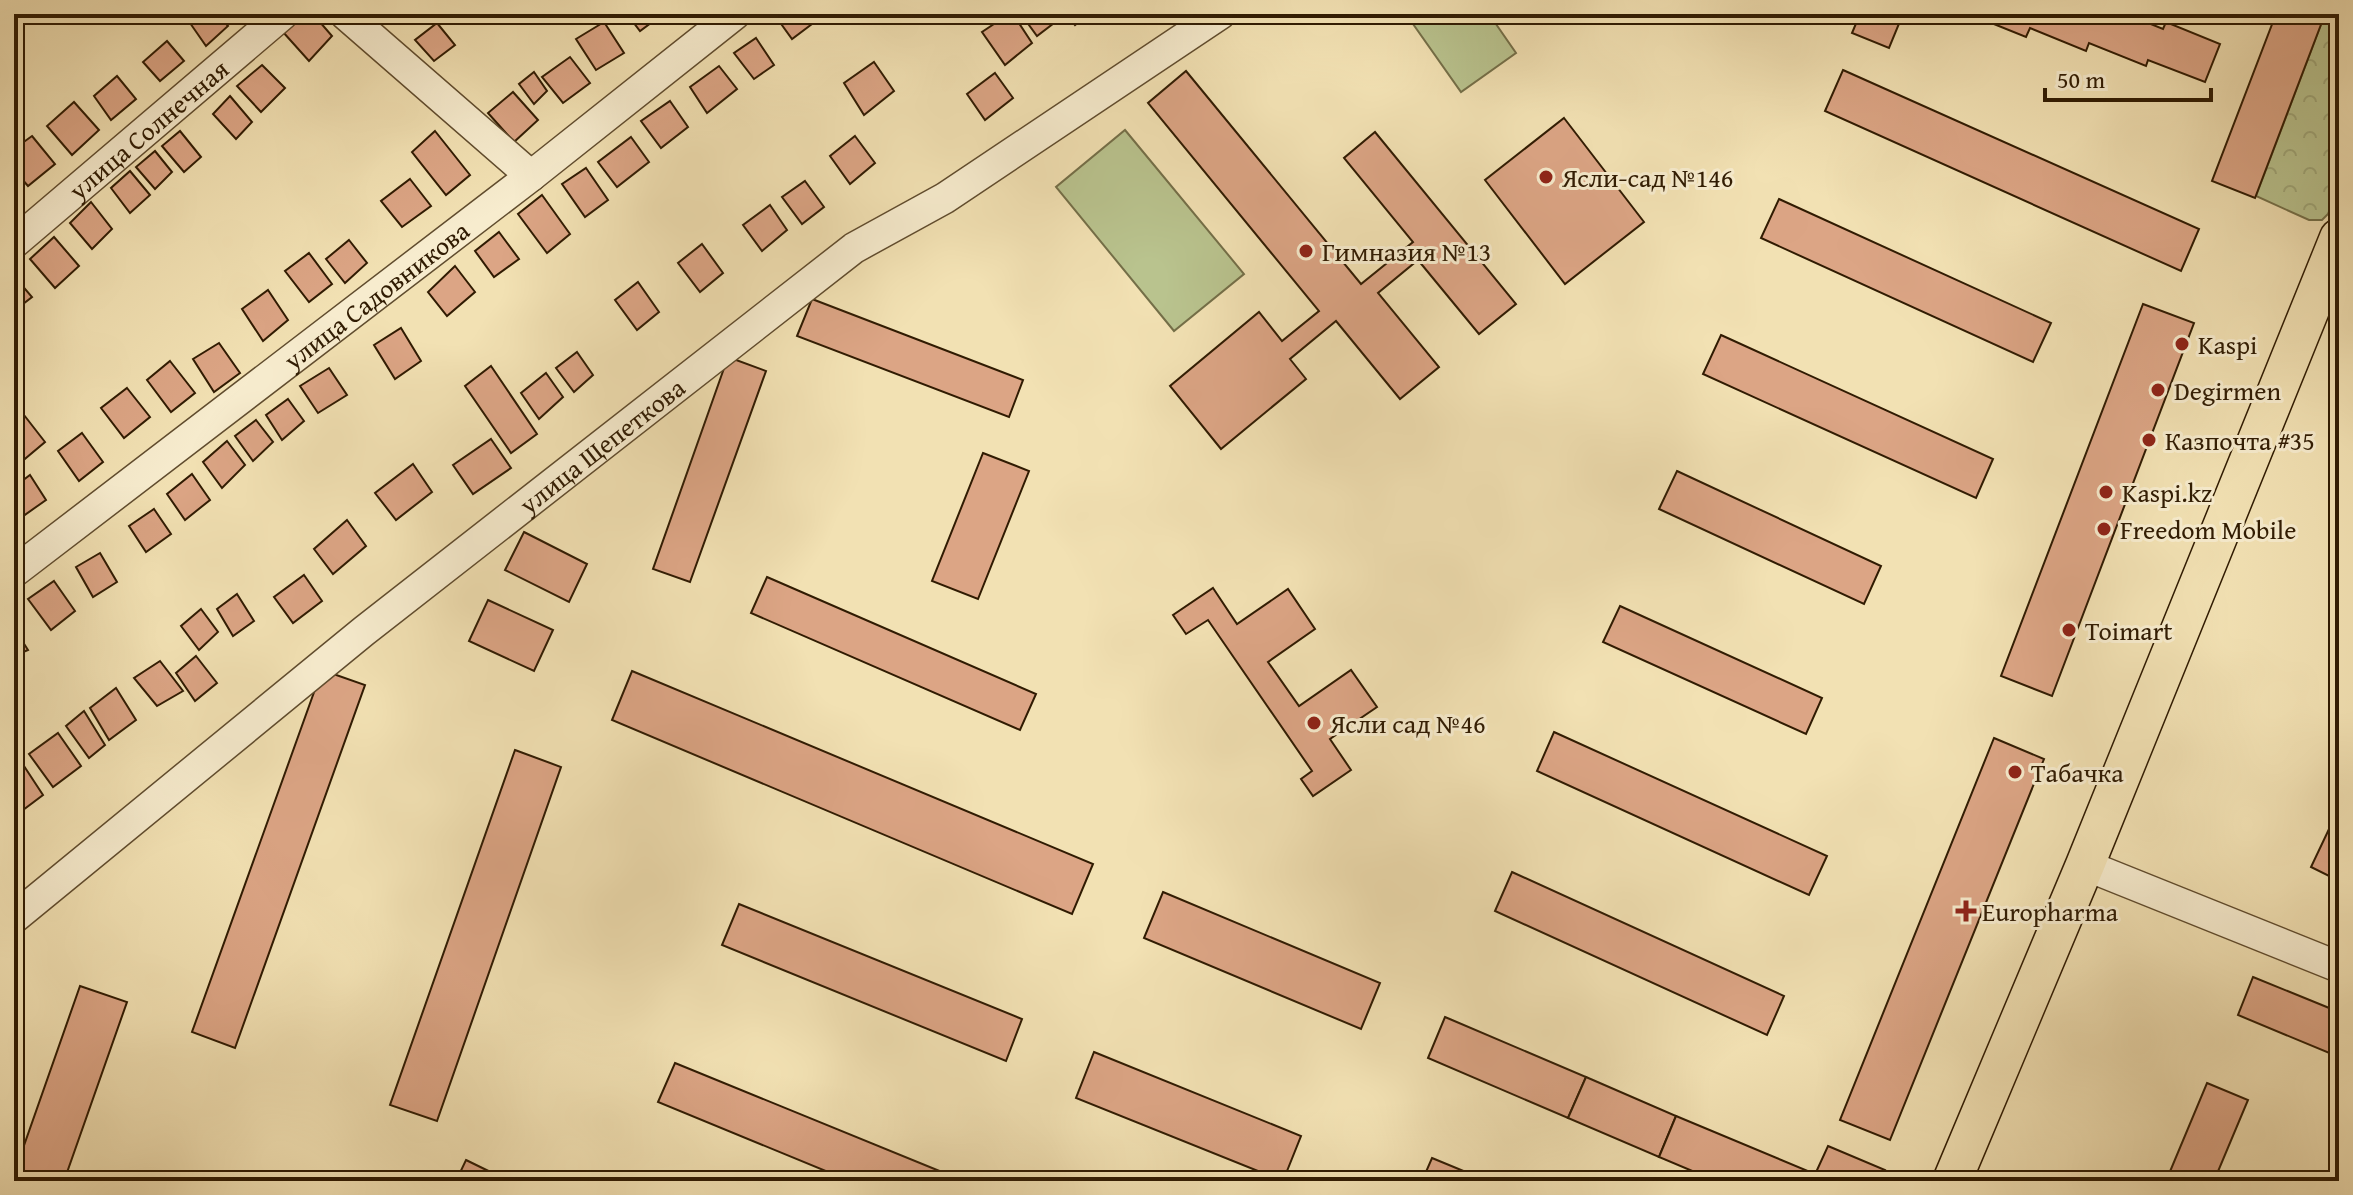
<svg xmlns="http://www.w3.org/2000/svg" width="2353" height="1195" viewBox="0 0 2353 1195" font-family="'Gentium Book Plus',serif">
<defs>
<pattern id="forest-crowns" width="20" height="18" patternUnits="userSpaceOnUse" patternTransform="scale(2)"><rect width="20" height="18" fill="#b9c38e"/><path d="M2 6a3 3 0 1 1 6 0M12 15a3 3 0 1 1 6 0" fill="none" stroke="#9fa779"/></pattern>
</defs>
<rect width="100%" height="100%" fill="#f2e1b3"/>
<filter id="stains"><feTurbulence type="fractalNoise" baseFrequency=".0025" numOctaves="4"/><feColorMatrix values="0 0 0 0 .2 0 0 0 0 .09 0 0 0 0 .02 0 0 0 .5 -.17"/></filter>
<radialGradient id="worn" r=".72"><stop offset=".6" stop-color="#630" stop-opacity="0"/><stop offset="1" stop-color="#630" stop-opacity=".3"/></radialGradient>
<g fill="#b9c38e" stroke="#746f48" stroke-width="2">
<path d="M1406,14H1489L1516,53L1461,92Z"/>
<path d="M1125,130L1244,274L1174,331L1056,187Z"/>
</g>
<path fill="url(#forest-crowns)" stroke="#746f48" stroke-width="2" d="M2325,14H2339V185L2328,214L2322,220H2309L2256,196Z"/>
<g fill="#dca585" stroke="#301b02" stroke-width="2">
<path d="M200,14H218L228,26L206,46L190,23Z"/>
<path d="M303,14H313L332,36L309,61L283,32Z"/>
<path d="M627,14H663L640,31Z"/>
<path d="M774,14H818L820,18L792,39Z"/>
<path d="M1009,14H1013L1032,43L1005,65L982,32Z"/>
<path d="M1021,14H1054L1058,20L1037,36Z"/>
<path d="M1066,14H1089L1075,25Z"/>
<path d="M1860,14H1903L1889,48L1852,33Z"/>
<path d="M1969,14H2126L2163,29L2166,22L2220,44L2205,82L2148,60L2146,66L2089,43L2086,51L2030,28L2026,37Z"/>
<path d="M2276,14H2325L2255,198L2212,181Z"/>
<path d="M604,22L624,53L596,70L576,39Z"/>
<path d="M437,23L455,45L434,61L415,40Z"/>
<path d="M756,38L774,65L754,79L734,53Z"/>
<path d="M167,41L184,61L160,81L143,62Z"/>
<path d="M570,57L590,83L563,103L542,77Z"/>
<path d="M874,62L894,91L864,115L844,83Z"/>
<path d="M262,65L285,88L261,112L237,86Z"/>
<path d="M719,66L737,89L707,113L690,87Z"/>
<path d="M1843,70L2199,229L2181,271L1825,111Z"/>
<path d="M1186,71L1361,284L1413,242L1344,158L1375,132L1516,304L1479,334L1418,260L1378,293L1439,367L1400,399L1336,321L1290,359L1306,379L1221,449L1170,386L1259,312L1282,341L1319,311L1148,103Z"/>
<path d="M534,72L547,91L534,104L519,84Z"/>
<path d="M995,73L1013,98L985,120L967,94Z"/>
<path d="M117,76L136,99L111,120L94,96Z"/>
<path d="M513,92L538,120L514,142L488,113Z"/>
<path d="M230,96L252,122L236,139L213,114Z"/>
<path d="M670,101L688,127L661,148L641,121Z"/>
<path d="M74,102L99,130L72,155L47,126Z"/>
<path d="M1564,118L1644,222L1565,284L1485,180Z"/>
<path d="M180,131L201,157L184,172L162,146Z"/>
<path d="M435,131L470,175L446,195L412,152Z"/>
<path d="M32,136L55,164L28,186L14,170V149Z"/>
<path d="M855,136L875,163L850,184L830,156Z"/>
<path d="M631,137L649,162L617,187L598,162Z"/>
<path d="M155,151L172,172L155,189L136,167Z"/>
<path d="M586,168L608,200L585,217L562,184Z"/>
<path d="M130,171L150,195L130,213L111,188Z"/>
<path d="M410,179L431,206L402,227L381,201Z"/>
<path d="M805,181L824,207L802,224L782,197Z"/>
<path d="M542,195L570,234L547,253L518,214Z"/>
<path d="M1779,199L2051,323L2033,362L1761,238Z"/>
<path d="M91,202L112,229L92,249L70,223Z"/>
<path d="M770,205L787,230L762,251L743,225Z"/>
<path d="M499,232L519,259L494,277L475,251Z"/>
<path d="M54,237L79,266L55,288L30,259Z"/>
<path d="M349,240L367,263L345,283L326,259Z"/>
<path d="M702,244L723,273L700,292L678,263Z"/>
<path d="M309,253L332,284L309,302L285,271Z"/>
<path d="M455,266L475,292L447,316L428,292Z"/>
<path d="M14,276L32,297L14,311Z"/>
<path d="M638,282L659,312L637,330L615,300Z"/>
<path d="M268,290L288,320L263,341L242,309Z"/>
<path d="M812,299L1023,380L1009,417L797,336Z"/>
<path d="M2143,304L2194,323L2052,696L2001,676Z"/>
<path d="M401,328L421,361L395,379L374,345Z"/>
<path d="M1721,335L1993,459L1976,498L1703,374Z"/>
<path d="M219,343L240,373L214,392L193,359Z"/>
<path d="M577,352L593,375L574,392L556,368Z"/>
<path d="M728,357L766,371L690,582L653,569Z"/>
<path d="M170,361L195,393L171,412L147,380Z"/>
<path d="M491,366L537,434L511,453L465,386Z"/>
<path d="M329,368L347,395L318,413L300,386Z"/>
<path d="M546,373L563,397L539,419L521,393Z"/>
<path d="M127,388L150,417L124,438L101,408Z"/>
<path d="M288,399L304,421L282,440L266,415Z"/>
<path d="M24,415L45,442L20,463L14,455V423Z"/>
<path d="M256,420L273,442L253,461L235,436Z"/>
<path d="M82,433L103,462L79,481L58,451Z"/>
<path d="M491,439L511,468L473,494L453,465Z"/>
<path d="M227,441L245,465L222,488L203,462Z"/>
<path d="M983,453L1029,471L978,599L932,581Z"/>
<path d="M413,464L432,492L396,520L375,493Z"/>
<path d="M1677,471L1881,566L1864,604L1659,509Z"/>
<path d="M192,474L210,500L185,520L167,494Z"/>
<path d="M30,475L46,500L19,519L14,512V487Z"/>
<path d="M154,509L171,534L146,552L129,526Z"/>
<path d="M347,520L366,546L333,574L314,549Z"/>
<path d="M524,532L587,564L569,602L505,570Z"/>
<path d="M100,553L117,582L93,597L76,567Z"/>
<path d="M304,575L322,601L293,623L274,597Z"/>
<path d="M767,577L1036,694L1020,730L751,613Z"/>
<path d="M54,581L75,611L51,630L28,599Z"/>
<path d="M1213,588L1237,624L1288,589L1315,629L1268,662L1299,706L1351,670L1377,707L1330,739L1351,770L1313,796L1301,779L1312,771L1208,620L1186,634L1173,615Z"/>
<path d="M237,594L254,621L233,636L217,609Z"/>
<path d="M488,600L553,630L534,671L469,641Z"/>
<path d="M1620,606L1822,698L1806,734L1603,642Z"/>
<path d="M201,609L218,632L199,650L181,626Z"/>
<path d="M14,628L28,650L14,656Z"/>
<path d="M196,656L217,683L195,701L176,673Z"/>
<path d="M160,661L183,691L157,706L134,678Z"/>
<path d="M322,670L365,685L235,1048L192,1032Z"/>
<path d="M632,671L1093,864L1072,914L612,720Z"/>
<path d="M116,688L136,720L109,740L90,708Z"/>
<path d="M84,711L105,745L89,758L66,726Z"/>
<path d="M1554,732L1827,856L1809,895L1537,771Z"/>
<path d="M58,733L81,766L53,787L29,754Z"/>
<path d="M1994,738L2044,759L1890,1140L1840,1120Z"/>
<path d="M515,750L561,767L437,1121L390,1105Z"/>
<path d="M22,763L43,795L19,813L14,804V768Z"/>
<path d="M2339,808V881L2311,867Z"/>
<path d="M1512,872L1784,996L1767,1035L1495,911Z"/>
<path d="M1163,892L1380,983L1361,1029L1144,938Z"/>
<path d="M739,904L1022,1019L1006,1061L722,945Z"/>
<path d="M2253,977L2339,1012V1057L2238,1015Z"/>
<path d="M80,986L127,1002L64,1181H14V1174Z"/>
<path d="M1445,1017L1586,1077L1568,1118L1428,1058Z"/>
<path d="M1094,1052L1301,1136L1283,1181L1076,1098Z"/>
<path d="M675,1063L964,1181H850L658,1102Z"/>
<path d="M1586,1077L1676,1116L1659,1157L1568,1118Z"/>
<path d="M2207,1083L2248,1100L2214,1181H2166Z"/>
<path d="M1676,1116L1815,1174L1812,1181H1716L1659,1157Z"/>
<path d="M1828,1146L1885,1170L1880,1181H1812Z"/>
<path d="M1432,1158L1483,1179L1482,1181H1422Z"/>
<path d="M466,1160L509,1181H456Z"/>
</g>
<g fill="none" stroke-linecap="round" stroke-linejoin="round">
<defs>
<g id="minor">
<path d="M345,14L531,176"/>
<path id="s1" d="M14,243L283,14"/>
<path id="s2" d="M14,572L531,176L735,14"/>
<path d="M2085,865L2339,967"/>
<path id="s3" d="M14,918L364,631L854,248L945,198L1220,14"/>
</g>
<path id="major" d="M1952,1181L2085,865L2339,238"/>
</defs>
<use href="#minor" stroke="#604c2e" stroke-width="33"/>
<use href="#major" stroke="#301b02" stroke-width="41"/>
<use href="#minor" stroke="#f7ecce" stroke-width="30"/>
<use href="#major" stroke="#f2e1b3" stroke-width="38"/>
</g>
<g fill="#8f2418" stroke="#f7ecce" stroke-width="3">
<circle cx="1546" cy="177" r="8"/>
<circle cx="1306" cy="251" r="8"/>
<circle cx="2182" cy="344" r="8"/>
<circle cx="2158" cy="390" r="8"/>
<circle cx="2149" cy="440" r="8"/>
<circle cx="2106" cy="492" r="8"/>
<circle cx="2104" cy="529" r="8"/>
<circle cx="2069" cy="630" r="8"/>
<circle cx="1314" cy="723" r="8"/>
<circle cx="2015" cy="772" r="8"/>
<path d="M1962 899h8v8h8v8h-8v8h-8v-8h-8v-8h8z"/>
</g>
<g text-anchor="middle" dominant-baseline="central" stroke-width="6" stroke-linejoin="round" paint-order="stroke">
<g font-size="26" fill="#301b02" stroke="#f7ecce">
<text stroke="none"><textPath href="#s1" startOffset="176">улица Солнечная</textPath></text>
<text stroke="none"><textPath href="#s2" startOffset="456">улица Садовникова</textPath></text>
<text stroke="none"><textPath href="#s3" startOffset="754">улица Щепеткова</textPath></text>
</g>
<g font-size="26" fill="#301b02" stroke="#f7ecce" text-anchor="start">
<text x="1562" y="177">Ясли-сад №146</text>
<text x="1322" y="251">Гимназия №13</text>
<text x="2198" y="344">Kaspi</text>
<text x="2174" y="390">Degirmen</text>
<text x="2165" y="440">Казпочта #35</text>
<text x="2122" y="492">Kaspi.kz</text>
<text x="2120" y="529">Freedom Mobile</text>
<text x="2085" y="630">Toimart</text>
<text x="1330" y="723">Ясли сад №46</text>
<text x="2031" y="772">Табачка</text>
<text x="1982" y="911">Europharma</text>
</g>
</g>
<rect width="2353" height="1195" fill="none" stroke="#f2e1b3" stroke-width="48"/>
<rect x="16" y="16" width="2321" height="1163" fill="none" stroke="#301b02" stroke-width="4"/>
<rect x="24" y="24" width="2305" height="1147" fill="none" stroke="#301b02" stroke-width="2"/>
<path d="M2045 88v12h166v-12" fill="none" stroke="#301b02" stroke-width="4"/>
<text x="2057" y="88" font-size="24" fill="#301b02" stroke="#f7ecce" stroke-width="6" paint-order="stroke">50 m</text>
<rect width="100%" height="100%" filter="url(#stains)"/>
<rect width="100%" height="100%" fill="url(#worn)"/>
</svg>
